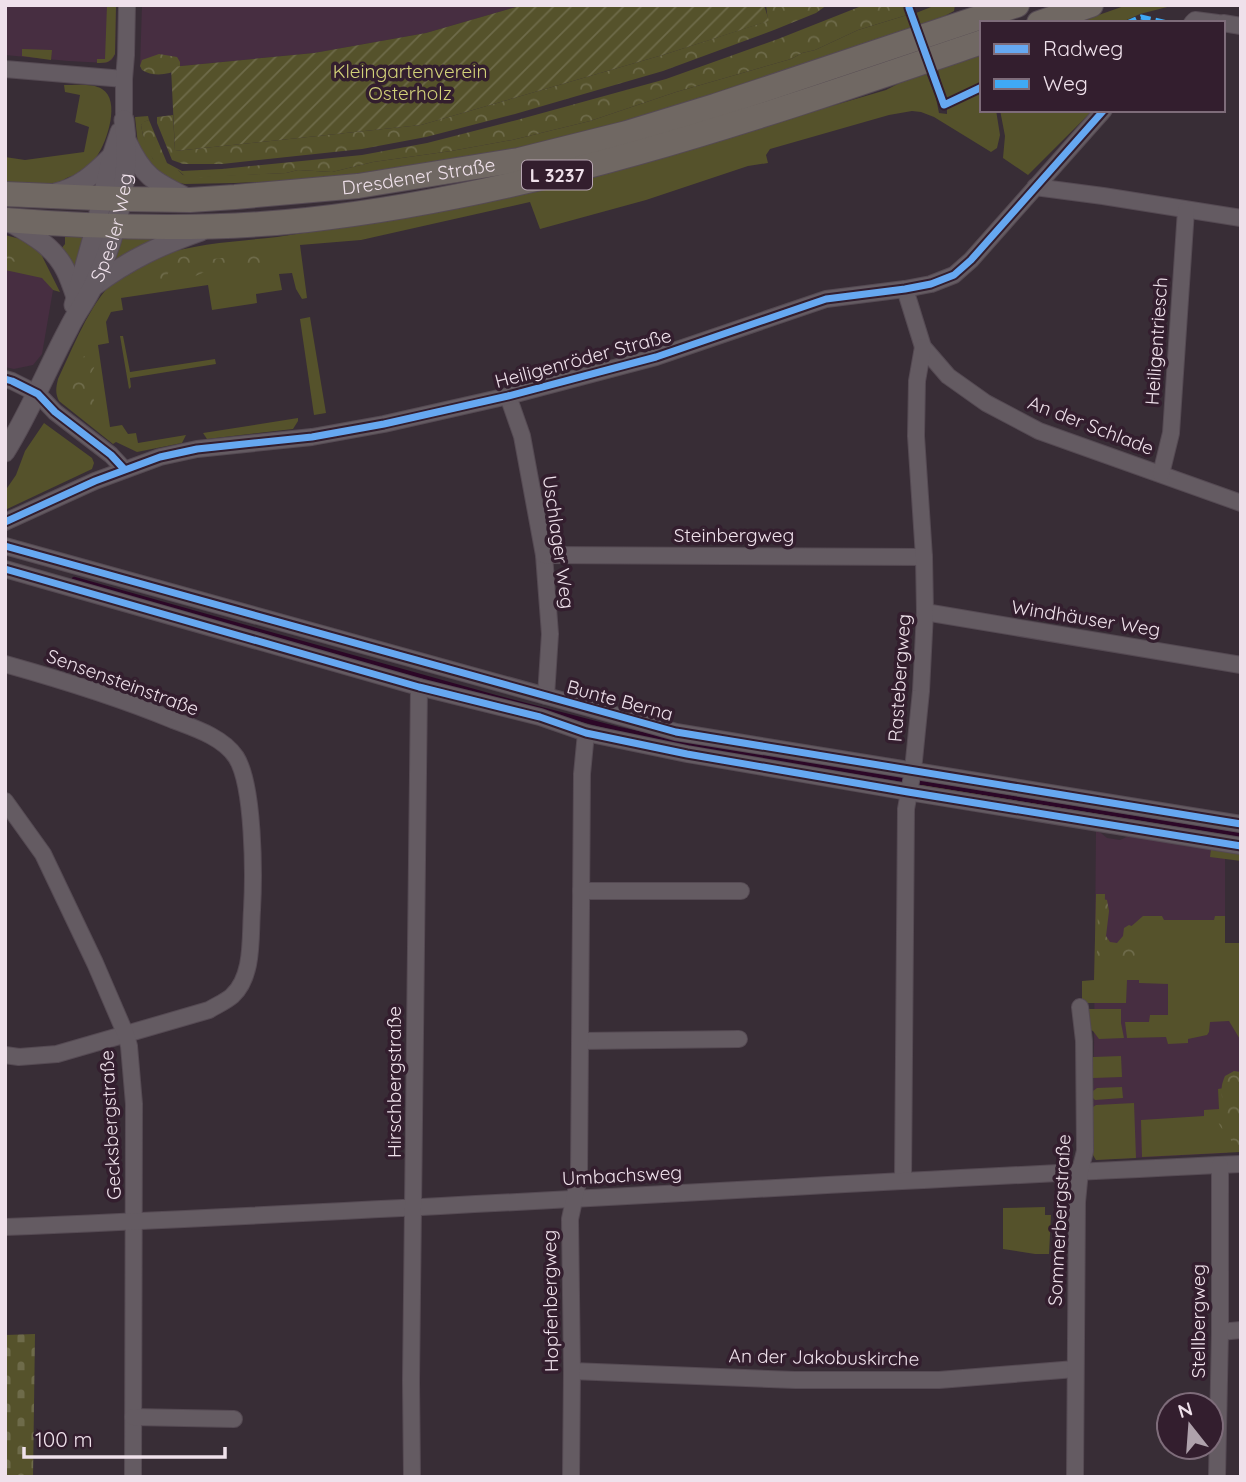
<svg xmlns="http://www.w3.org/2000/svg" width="1246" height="1482" viewBox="0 0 1246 1482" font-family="Quicksand,sans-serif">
<defs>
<pattern id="forest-crowns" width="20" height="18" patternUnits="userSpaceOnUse" patternTransform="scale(1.75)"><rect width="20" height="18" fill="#55522b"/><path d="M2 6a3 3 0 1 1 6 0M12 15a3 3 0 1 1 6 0" fill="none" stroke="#6e6b4a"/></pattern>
<pattern id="cemetery-stones" width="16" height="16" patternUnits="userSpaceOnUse" patternTransform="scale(1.75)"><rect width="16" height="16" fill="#55522b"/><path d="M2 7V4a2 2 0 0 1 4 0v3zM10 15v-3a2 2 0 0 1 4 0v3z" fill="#6e6b4a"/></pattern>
<pattern id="garden-furrows" width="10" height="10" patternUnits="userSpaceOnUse" patternTransform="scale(1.75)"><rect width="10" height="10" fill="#55522b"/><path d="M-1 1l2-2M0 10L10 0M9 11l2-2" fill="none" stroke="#6e6b4a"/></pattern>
</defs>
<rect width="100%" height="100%" fill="#382d36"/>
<g fill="#472e41">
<path d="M5,5H116L115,54L112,60L106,63L68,61L5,55Z"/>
<path d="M142,5H523L426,33L314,53L171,67H140Z"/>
<path d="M5,265L42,275L53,290L42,354L33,365L14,369L5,367Z"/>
<path d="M1096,829L1107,838L1120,840L1131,835L1225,851V943H1241V1085L1227,1153L1096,1160L1093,1155Z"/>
</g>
<g fill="#55522b">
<path d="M107,5H116L115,54C110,63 106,63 97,63V59H105Z"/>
<path d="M936,5H955L954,11L922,28L916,13Z"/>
<path d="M1127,5H1175L1140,14L1120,23H1076Z"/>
<path d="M907,15L912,31L625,124L517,150L325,179L235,183L185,184L173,182L160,177L138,145L135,117L148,116L149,120L144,122L141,125L143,135L153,159L178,170L183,175L203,177L211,176L286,173L298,170L332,172L373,162L451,151L512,140L590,121L676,92L791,59L802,53L815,50L858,30Z"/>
<path d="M22,49L52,50L51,60L22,56Z"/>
<path d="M982,52V82L953,98H945L937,66Z"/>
<path d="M925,70L936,98L939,113L947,114V108L982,90V110H996L1000,135L997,148L991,152L934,117L921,112L912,111L889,115L770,149L766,155L768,163L748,166L646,200L540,229L530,202L361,240L300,245L307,298L302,299L296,289L292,273L279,274L282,290L256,294L257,303L212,310L208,285L121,298L123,310L111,312L106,322L109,343L98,345L110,427L122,425L128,434L136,433L138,443L186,435L182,443L137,452L116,442L113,444L59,401C55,393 56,388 58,379C73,348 89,305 114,281C155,244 224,243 277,237C305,233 334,228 362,224L804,111L825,108L886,90Z"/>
<path d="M64,85C75,85 93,83 102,89C121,100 107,142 97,156C94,161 87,168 82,172C73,177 64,176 59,185H5V157L25,160L84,152L89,127L75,122L80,95L65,92Z"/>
<path d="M1000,110H1093L1028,175L1003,158L1005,136Z"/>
<path d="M65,233L84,237L76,270L61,249L65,244Z"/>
<path d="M5,235L24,240L46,252L42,256L60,292L53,290L42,278L5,270Z"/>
<path d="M173,235L111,267L120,236Z"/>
<path d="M310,317L326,413L314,415L300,319Z"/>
<path d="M120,336H123L130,372L215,359L216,364L130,378L131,387L129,389Z"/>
<path d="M298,418V421L293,429L207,439L203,433Z"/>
<path d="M44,423L92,458L94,463L92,469L5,510V491L16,475L25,451Z"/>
<path d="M922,779L1241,829V843L921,789Z"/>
<path d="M1211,849L1241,854V861L1210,857Z"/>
<path d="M1096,894H1105L1104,945H1126L1127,930L1143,916H1162L1164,920H1214L1215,916H1225V943H1241V1041L1229,1021L1210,1022L1209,1032L1207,1035L1188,1039V1043L1168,1044L1166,1037L1127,1038L1125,1022H1149L1150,1015H1168V984L1139,983V980H1127L1126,1003H1082V981L1094,980Z"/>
<path d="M1082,1009H1121V1023L1124,1038L1099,1039L1093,1031L1088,1029Z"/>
<path d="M1121,1056L1122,1077L1093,1078V1057Z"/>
<path d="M1241,1085V1152L1142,1157L1141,1120L1204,1116V1110L1219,1109L1218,1089Z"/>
<path d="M1122,1087L1123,1098L1095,1100L1093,1098V1091L1097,1088Z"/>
<path d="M1134,1103L1136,1158L1096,1160L1093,1155V1107L1096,1105Z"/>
<path d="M1045,1207V1215H1051L1049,1254H1035L1003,1249V1208Z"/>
</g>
<g fill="url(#forest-crowns)">
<path d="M766,5H827L816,13L774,30L663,71L515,114L426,137L362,149L222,164H183L172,160L157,123V117L173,115L175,151L421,125L666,54L768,21Z"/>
<path d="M864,5H905L907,15L858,30L815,50L802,53L791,59L676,92L590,121L512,140L451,151L373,162L332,172L298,170L286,173L187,178L178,170C174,171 171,173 167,172C152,167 143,139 141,125L143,122L149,120L167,163L182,171L222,169L362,155L427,143L517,120L666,79L778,39Z"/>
<path d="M159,54L177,57L180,62V69C168,75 153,77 142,70L140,66L142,60Z"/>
<path d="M5,239L13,240L19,252L16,262L5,260Z"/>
<path d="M262,253L266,258V266L256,277H249C241,268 228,268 218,273L208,270C192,279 186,279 169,271L166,278L161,283L153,281L151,276L153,271L160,269L166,260C181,257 196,251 208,260C221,257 232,258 245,257C250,257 255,254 262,253Z"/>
<path d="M88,354C98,358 96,370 88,376L82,372L77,365L81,363L83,357Z"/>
<path d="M73,381L87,383L98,410V415C92,416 87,411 83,407L78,406L76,399L68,395C67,389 67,385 73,381Z"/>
<path d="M1103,899L1107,900L1109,911L1106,936L1110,942L1117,943L1123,936L1124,928L1129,925L1134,927L1138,947L1134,957L1122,965L1112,964L1100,960L1097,954L1098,902Z"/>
<path d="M1234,1071L1241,1072V1113L1238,1121L1241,1126V1149L1237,1150C1232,1145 1232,1140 1228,1135C1213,1120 1220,1123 1222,1104C1223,1092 1219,1090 1225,1076Z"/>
</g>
<path fill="url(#cemetery-stones)" d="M35,1334L33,1477H5V1335Z"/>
<path fill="url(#garden-furrows)" d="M523,5H764L769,21L666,54L421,125L175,151L171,67L314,53L426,33Z"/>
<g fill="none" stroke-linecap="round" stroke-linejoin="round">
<path stroke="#2c0727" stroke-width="4.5" d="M74,579L498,698L618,729L703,747L1241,835"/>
<defs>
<g id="minor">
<path d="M1192,23L1195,20L1218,23"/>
<path d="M1223,23L1241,26"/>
<path d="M5,69L124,79"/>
<path d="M124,120V79L126,55L127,5"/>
<path d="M1035,187L1103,196L1241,218"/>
<path d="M905,289L923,347L948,376L986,403L1039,431L1241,503"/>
<path d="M5,379L12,381L38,394L55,412L111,455L124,469"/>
<path d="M508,396L522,436L544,555L550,634L546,696"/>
<path d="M1161,474L1171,433L1186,210"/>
<path d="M5,522L95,481L160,457L197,449L312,437L384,424L508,396L656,357L826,299L905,289L931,284L954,275L971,260L1104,110"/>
<path d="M5,546L676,732L1241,824"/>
<path d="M544,555L924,557"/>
<path d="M5,569L419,687L540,717L586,733L687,754L908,792L1241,846"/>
<path d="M925,612L1241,665"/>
<path d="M5,664C62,680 118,697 173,720C194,728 223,737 236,757C254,785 254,875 252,910C250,937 254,976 232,996C225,1002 217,1005 209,1010L57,1054L19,1057L5,1055"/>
<path d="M5,801L43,854L95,963L126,1035L129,1046L134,1104L133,1477"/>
<path d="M581,891H741"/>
<path d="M580,1041L739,1039"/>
<path d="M903,1180L906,809L913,770L921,691L925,612L924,557L916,436L917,381L923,347"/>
<path d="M5,1227C417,1210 829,1183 1241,1164"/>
<path d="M1220,1332L1241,1330"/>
<path d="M572,1371L795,1380H939L1075,1369"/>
<path d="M133,1417L234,1419"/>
<path d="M412,1477L411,1381L419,687"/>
<path d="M571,1477L572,1371L570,1219L579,1177L582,774L586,733"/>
<path d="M1075,1477L1077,1202L1080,1171L1085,1151L1084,1041L1080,1007"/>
<path d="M1217,1477L1220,1332V1165"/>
</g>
<g id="tertiary">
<path d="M127,142C144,178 155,182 189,199"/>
<path d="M55,193C79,188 95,173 112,156"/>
<path d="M8,221C31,234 54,246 66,271C70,279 73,288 76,297"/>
<path d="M94,286C128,260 161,245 201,231"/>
<path d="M74,305L96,226L112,156L120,132"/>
<path id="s1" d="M5,452C30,412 47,369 69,328C76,313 86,301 93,286C117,238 132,173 124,120"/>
</g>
<g id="primary">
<path d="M1039,23L1091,5"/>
<path id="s2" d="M5,194L121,199L190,200L235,197L358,186L519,160L627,133L715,106L1017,5"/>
<path d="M5,220C105,228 207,231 307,220C540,194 761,117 982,42"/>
</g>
</defs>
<use href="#minor" stroke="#554a53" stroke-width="18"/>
<use href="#tertiary" stroke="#554a53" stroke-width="21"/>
<use href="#primary" stroke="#554a53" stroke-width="26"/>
<use href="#minor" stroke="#645b62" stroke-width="16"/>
<use href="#tertiary" stroke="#645b62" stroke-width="19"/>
<use href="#primary" stroke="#706863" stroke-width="24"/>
<path stroke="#3fa9f5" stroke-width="5" stroke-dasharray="10 5" stroke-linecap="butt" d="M1127,23L1141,17L1168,23"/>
<defs>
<g id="cycleway">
<path d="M909,8L944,105L982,87"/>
<path d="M5,379L12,381L38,394L55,412L111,455L124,469"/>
<path d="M5,522L95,481L160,457L197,449L312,437L384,424L508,396L656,357L826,299L905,289L931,284L954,275L971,260L1104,110"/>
<path d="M5,546L676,732L1241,824"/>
<path d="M5,569L419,687L540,717L586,733L687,754L908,792L1241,846"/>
</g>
</defs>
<use href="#cycleway" stroke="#331e2e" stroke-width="11"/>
<use href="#cycleway" stroke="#66a8f1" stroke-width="7"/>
</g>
<g text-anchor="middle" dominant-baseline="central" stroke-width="7" stroke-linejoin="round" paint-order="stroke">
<rect fill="#331e2e" stroke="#b7a6b2" stroke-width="2" x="522" y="160.5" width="70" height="29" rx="5"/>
<g font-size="18" font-weight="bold" fill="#efe1eb">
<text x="557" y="175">L 3237</text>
</g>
<g font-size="19" fill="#d2d179" stroke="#331e2e">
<text x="410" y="71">Kleingartenverein<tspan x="410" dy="22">Osterholz</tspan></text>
</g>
<g font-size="19" fill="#efe1eb" stroke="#331e2e">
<text stroke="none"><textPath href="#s2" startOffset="415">Dresdener Straße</textPath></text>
<text stroke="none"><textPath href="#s1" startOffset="250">Speeler Weg</textPath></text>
<text transform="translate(1156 341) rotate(-86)">Heiligentriesch</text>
<text transform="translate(583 358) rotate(-15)">Heiligenröder Straße</text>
<text transform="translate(1091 425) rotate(21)">An der Schlade</text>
<text x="734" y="535">Steinbergweg</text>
<text transform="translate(559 542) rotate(82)">Uschlager Weg</text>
<text transform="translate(1086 618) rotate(9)">Windhäuser Weg</text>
<text transform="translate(899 678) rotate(-86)">Rastebergweg</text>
<text transform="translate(123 682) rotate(20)">Sensensteinstraße</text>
<text transform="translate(620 700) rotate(15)">Bunte Berna</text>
<text transform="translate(394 1082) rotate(-90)">Hirschbergstraße</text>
<text transform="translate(110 1125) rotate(-93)">Gecksbergstraße</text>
<text transform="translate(622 1175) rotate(-3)">Umbachsweg</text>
<text transform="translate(1059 1220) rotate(-87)">Sommerbergstraße</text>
<text transform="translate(550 1301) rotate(-91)">Hopfenbergweg</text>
<text transform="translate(1198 1321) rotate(-90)">Stellbergweg</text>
<text transform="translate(824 1357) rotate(1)">An der Jakobuskirche</text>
</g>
</g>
<rect width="1246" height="1482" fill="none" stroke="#efe1eb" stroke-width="14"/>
<rect x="980" y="21" width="245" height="91" fill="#331e2e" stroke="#7e6c7a" stroke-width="2"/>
<rect x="994" y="44" width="35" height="10" fill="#66a8f1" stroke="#7e6c7a" stroke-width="2"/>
<text x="1043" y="56" font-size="21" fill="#efe1eb">Radweg</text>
<rect x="994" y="79" width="35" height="10" fill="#3fa9f5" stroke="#7e6c7a" stroke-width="2"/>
<text x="1043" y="91" font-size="21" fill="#efe1eb">Weg</text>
<g transform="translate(1190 1426) rotate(343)"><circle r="33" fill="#331e2e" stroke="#7e6c7a" stroke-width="2"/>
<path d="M0-5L12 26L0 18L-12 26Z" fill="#afa2ac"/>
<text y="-10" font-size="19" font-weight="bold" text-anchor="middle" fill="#efe1eb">N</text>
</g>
<path d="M24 1447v10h201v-10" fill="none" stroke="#efe1eb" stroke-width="3.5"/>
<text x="35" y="1447" font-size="21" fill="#efe1eb" stroke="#331e2e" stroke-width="5" paint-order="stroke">100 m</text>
</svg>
